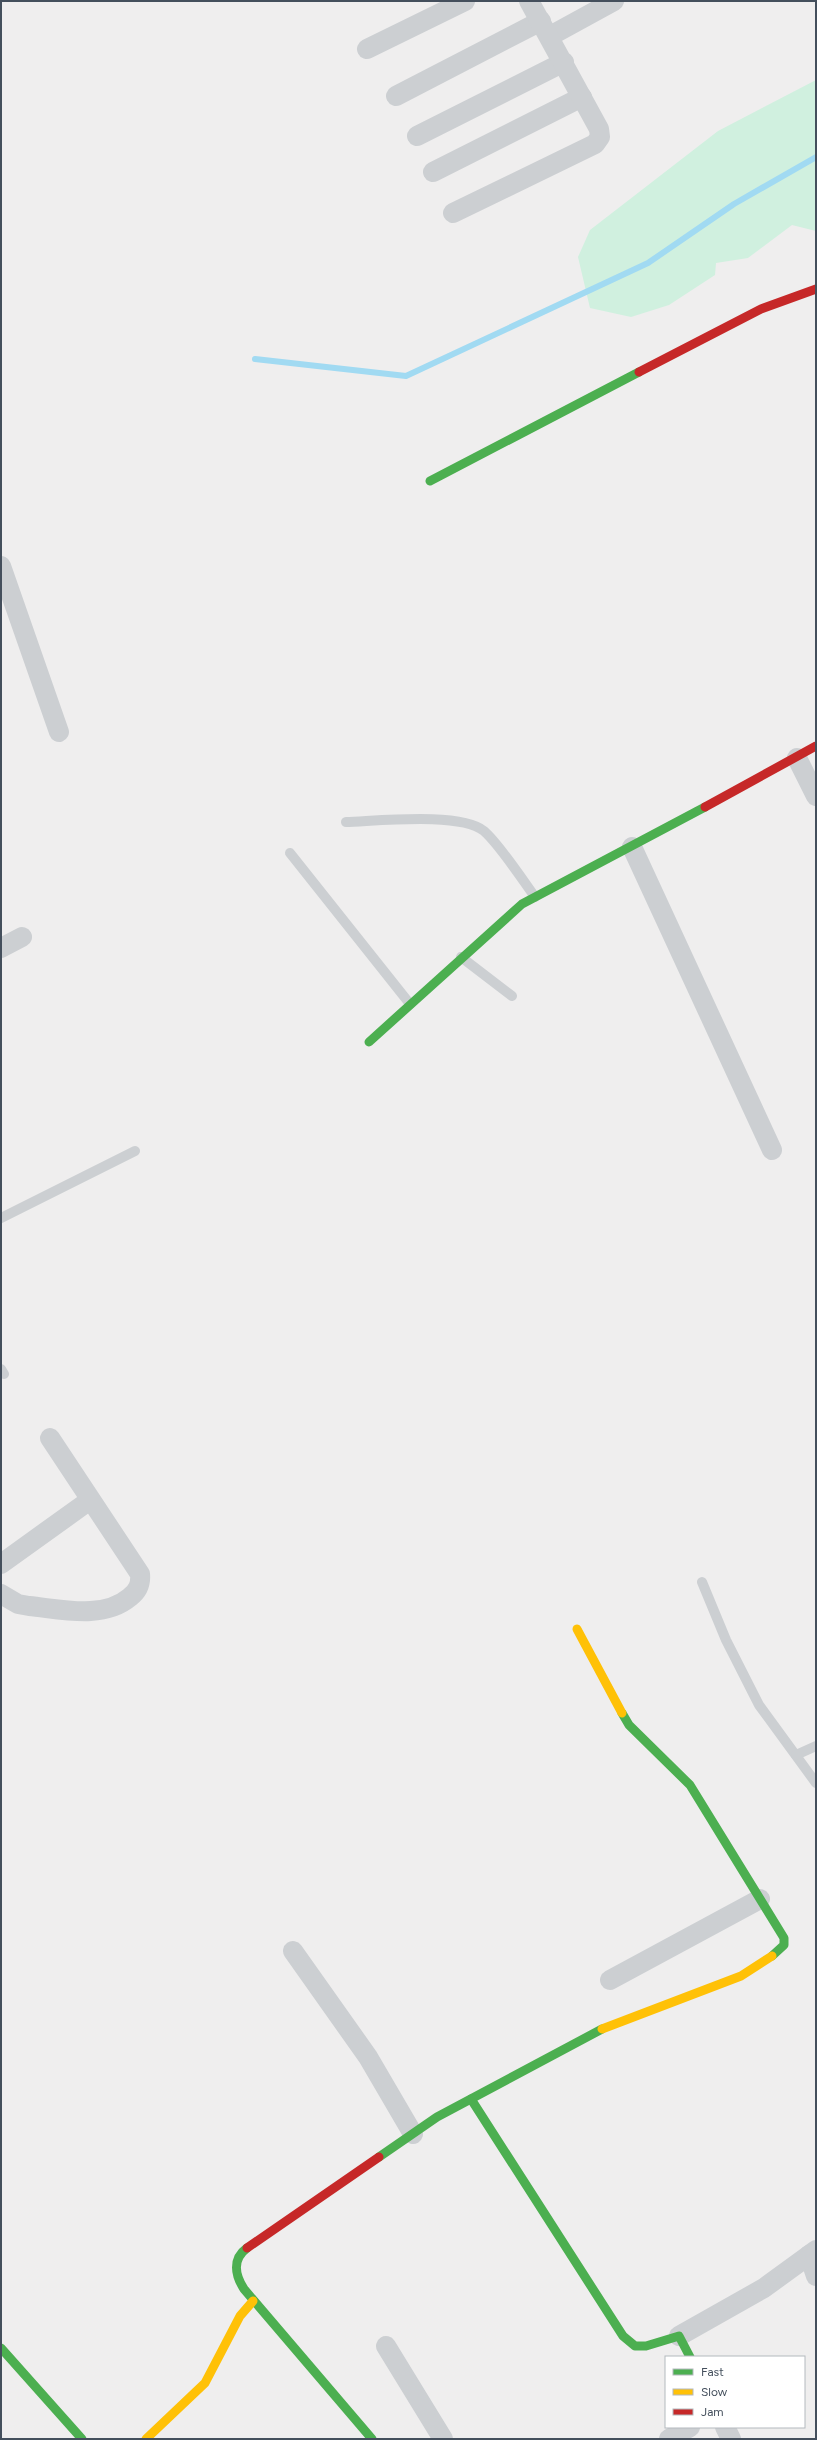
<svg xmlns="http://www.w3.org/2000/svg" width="817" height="2440" viewBox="0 0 817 2440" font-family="Figtree,sans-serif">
<rect width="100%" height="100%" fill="#efeeee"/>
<path fill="#d0f0df" d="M816,80V231L792,225L748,258L716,263L715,275L669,305L631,317L590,308L578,257L590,230L718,131Z"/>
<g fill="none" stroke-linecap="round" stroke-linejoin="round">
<path stroke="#a1daf2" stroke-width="6" d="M255,359L406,376L648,263L734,204L816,157"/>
<g stroke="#cccfd2" stroke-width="10">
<path d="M346,822C378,821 461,812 484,831C499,844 522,879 535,897"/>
<path d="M290,853L410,1004"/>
<path d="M461,957L512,996"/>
<path d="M1,1218L135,1151"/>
<path d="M1,1369L4,1374"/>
<path d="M702,1582L726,1640L759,1705L816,1783"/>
<path d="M796,1755L816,1746"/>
</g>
<g stroke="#cccfd2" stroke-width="20">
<path d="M550,36L614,1"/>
<path d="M367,49L465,1"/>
<path d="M396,96L541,21"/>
<path d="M417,136L564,62"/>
<path d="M433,172L582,97"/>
<path d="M453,213L595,144L600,137L599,129L529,1"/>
<path d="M1,566L59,732"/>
<path d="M797,758L816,796"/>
<path d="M632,847L772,1150"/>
<path d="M1,948L22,937"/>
<path d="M1,1564L90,1500"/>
<path d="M1,1594L18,1604L29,1606C61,1609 103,1620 130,1597C138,1591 141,1584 140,1574L50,1438"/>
<path d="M293,1951L368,2057L413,2134"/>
<path d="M610,1980L760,1899"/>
<path d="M809,2255L816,2276"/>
<path d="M679,2336L764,2288L816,2250"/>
<path d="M386,2346L443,2439"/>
<path d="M725,2427L731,2439"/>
<path d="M669,2439L690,2427"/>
</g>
<g stroke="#4caf50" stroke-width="9">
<path d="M430,481L639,372"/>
<path d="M369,1042L522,904L705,807"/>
<path d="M622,1713L629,1725L690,1785L784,1938V1945L772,1956"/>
<path d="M471,2099L623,2336L635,2346H646L679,2336L690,2357"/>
<path d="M379,2157L437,2117L602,2029"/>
<path d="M247,2248C232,2259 235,2275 244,2289L372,2439"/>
<path d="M1,2348L82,2439"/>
</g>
<g stroke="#ffc107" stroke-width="9">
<path d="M577,1629L622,1713"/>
<path d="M602,2029L741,1976L772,1956"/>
<path d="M146,2439L205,2383L240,2316L253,2301"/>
</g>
<g stroke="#c62828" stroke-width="9">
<path d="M639,372L761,309L816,289"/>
<path d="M705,807L816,746"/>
<path d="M247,2248L379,2157"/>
</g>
</g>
<rect width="817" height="2440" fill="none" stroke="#444f5c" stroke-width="4"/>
<rect x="665" y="2356" width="140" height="72" fill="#ffffff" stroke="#b4b9be"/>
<rect x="673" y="2369" width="20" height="6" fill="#4caf50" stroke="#b4b9be"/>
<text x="701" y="2376" font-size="12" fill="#444f5c">Fast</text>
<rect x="673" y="2389" width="20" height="6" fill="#ffc107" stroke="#b4b9be"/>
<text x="701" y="2396" font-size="12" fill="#444f5c">Slow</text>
<rect x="673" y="2409" width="20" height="6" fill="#c62828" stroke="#b4b9be"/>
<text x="701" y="2416" font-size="12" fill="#444f5c">Jam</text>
</svg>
